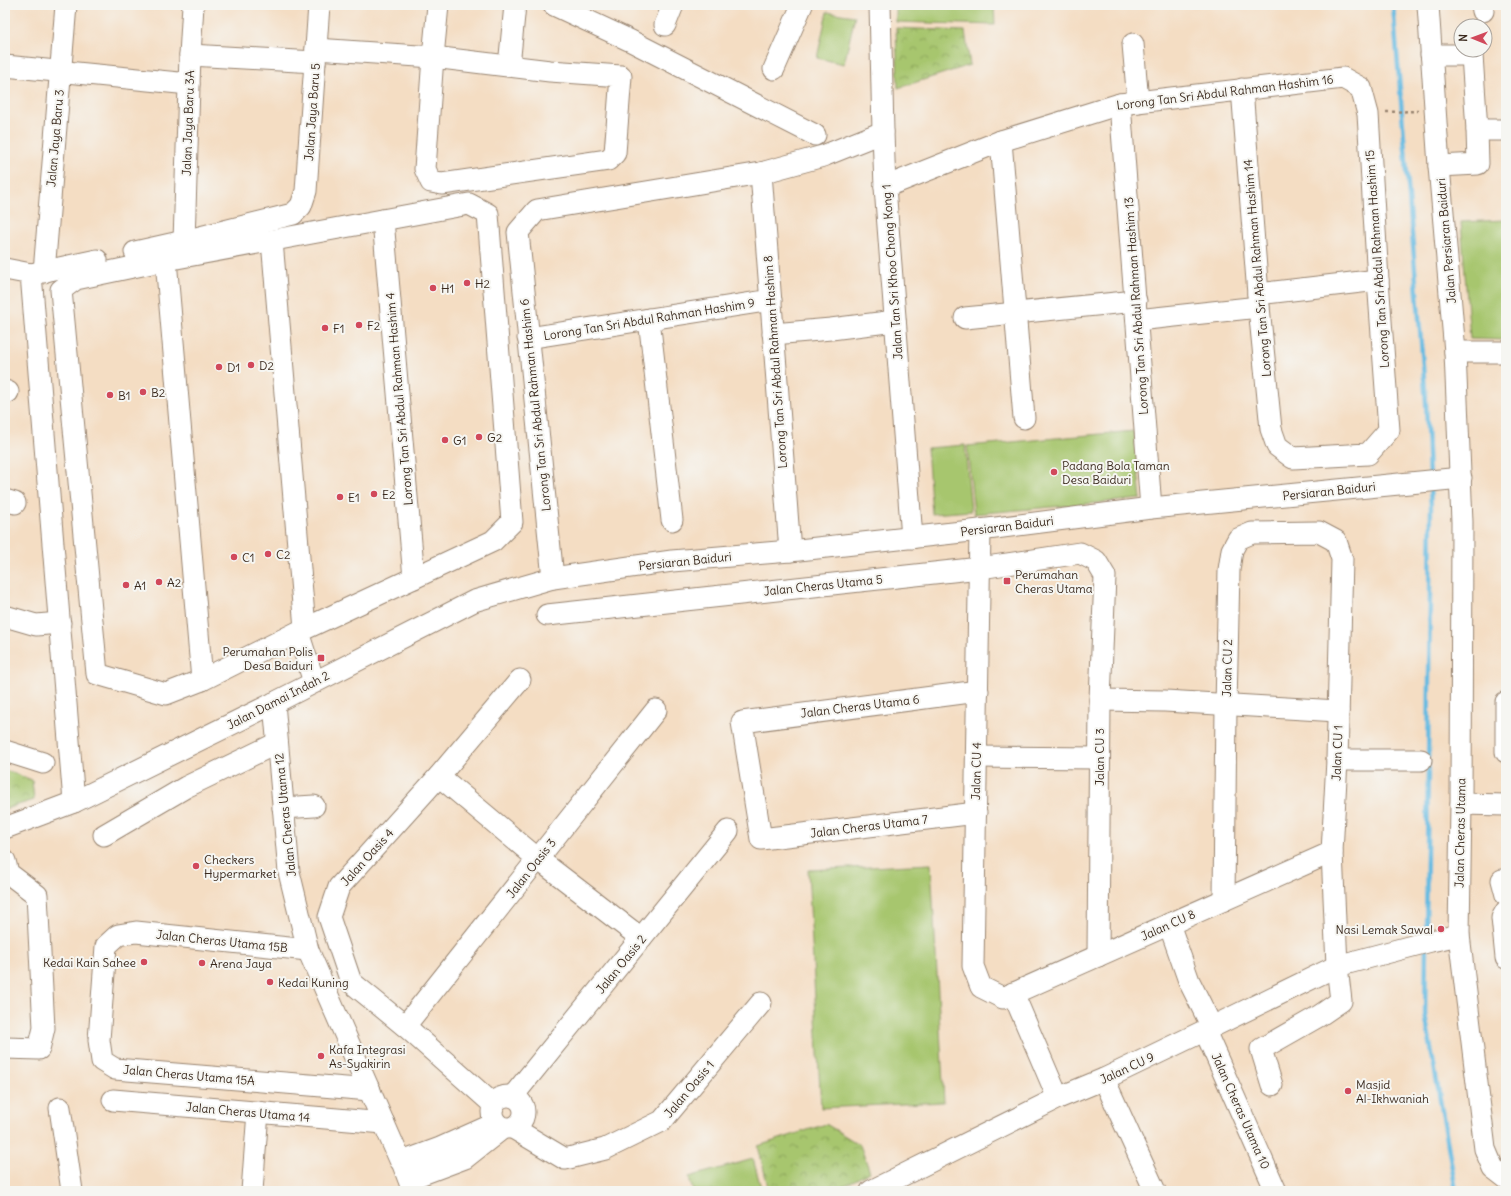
<svg xmlns="http://www.w3.org/2000/svg" width="1511" height="1196" viewBox="0 0 1511 1196" font-family="Delius,sans-serif">
<defs>
<pattern id="park-crowns" width="20" height="18" patternUnits="userSpaceOnUse"><rect width="20" height="18" fill="#a7c66e"/><path d="M2 6a3 3 0 1 1 6 0M12 15a3 3 0 1 1 6 0" fill="none" stroke="#89a15a"/></pattern>
</defs>
<rect width="100%" height="100%" fill="#f6f6f2"/>
<filter id="ink" filterUnits="userSpaceOnUse"><feTurbulence type="fractalNoise" baseFrequency=".025" numOctaves="2"/><feDisplacementMap in="SourceGraphic" scale="8" xChannelSelector="R" yChannelSelector="G"/><feConvolveMatrix kernelMatrix="1 2 1 2 8 2 1 2 1" color-interpolation-filters="sRGB"/></filter>
<filter id="wash" filterUnits="userSpaceOnUse"><feTurbulence type="fractalNoise" baseFrequency=".012" numOctaves="4" result="noise"/><feDisplacementMap in="SourceGraphic" scale="16" xChannelSelector="R" yChannelSelector="G"/><feGaussianBlur stdDeviation="0.9" result="paint"/><feColorMatrix in="noise" values="0 0 0 0 0 0 0 0 0 0 0 0 0 0 0 0 0 1.4 0 .05"/><feComposite in="paint" operator="in"/></filter>
<g filter="url(#wash)">
<rect width="100%" height="100%" fill="#f4ddc3"/>
<g fill="url(#park-crowns)" stroke="#717846">
<path d="M896,28L965,31L970,65L898,88Z"/>
<path d="M5,770L32,780L34,800L5,809Z"/>
<path d="M826,1124L860,1145L870,1172L834,1191H769L758,1146Z"/>
</g>
<g fill="#a7c66e" stroke="#717846">
<path d="M896,5H994L995,25L896,22Z"/>
<path d="M827,12L855,16L844,64L817,58Z"/>
<path d="M1506,220V340L1470,339L1461,222Z"/>
<path d="M1134,431L1141,499L974,514L967,446Z"/>
<path d="M965,445L971,511L932,514L927,448Z"/>
<path d="M931,864L944,1102L821,1108L808,870Z"/>
<path d="M753,1159L762,1191H693L689,1177Z"/>
</g>
<g fill="none" stroke-linecap="round" stroke-linejoin="round">
<g stroke="#66bbe2" stroke-width="4.5">
<path d="M1393,5L1426,402L1429,476"/>
<path d="M1426,936L1431,507L1430,485"/>
<path d="M1426,947L1425,1014L1456,1191"/>
</g>
</g>
</g>
<g filter="url(#ink)">
<g fill="none" stroke-linecap="round" stroke-linejoin="round">
<defs>
<g id="minor">
<path d="M554,5L631,41L815,135"/>
<path d="M880,5L883,132L885,187L912,538"/>
<path d="M1428,5L1439,166L1455,352L1462,522L1461,804L1459,935L1485,1149L1493,1168L1506,1178"/>
<path d="M1482,5L1483,11"/>
<path d="M665,25L673,5"/>
<path d="M1133,44L1138,102"/>
<path d="M316,49L433,57L438,5"/>
<path d="M190,55L315,62"/>
<path d="M1431,55H1472L1477,130"/>
<path d="M433,57L550,71L621,76L615,153L608,160L442,184L431,182L425,169Z"/>
<path d="M5,66L189,84"/>
<path d="M509,66L515,5"/>
<path d="M774,69L802,5"/>
<path d="M1120,104L1151,508"/>
<path d="M1001,141L1024,418"/>
<path d="M1439,166L1478,164L1477,130H1506"/>
<path d="M761,173L790,551"/>
<path d="M885,187L1001,141L1120,104L1343,78L1361,88L1368,114L1378,280L1389,430L1368,454L1293,458L1277,446L1271,429L1259,307L1242,89"/>
<path d="M383,220L414,578"/>
<path d="M184,241L190,55L193,5"/>
<path d="M272,241L305,628"/>
<path d="M135,252L184,241L293,214L301,206L306,191L319,5"/>
<path d="M166,260L202,680"/>
<path d="M5,269L31,274L97,260"/>
<path d="M44,272L66,5"/>
<path d="M31,274L74,802"/>
<path d="M1258,294L1378,280"/>
<path d="M965,318L1136,301"/>
<path d="M649,319L672,520"/>
<path d="M1137,320L1259,307"/>
<path d="M773,334L831,329L895,321"/>
<path d="M528,338L771,300"/>
<path d="M1455,352H1506"/>
<path d="M5,391L8,392"/>
<path d="M5,500L15,503"/>
<path d="M980,530L973,966L981,987L1003,998L1332,852"/>
<path d="M553,578L518,232L537,210L761,173L823,156L883,132"/>
<path d="M547,615L980,568L1080,553L1096,561L1105,576L1100,700L1098,956"/>
<path d="M5,616L36,625L60,623"/>
<path d="M298,632L493,541L512,522L488,214L469,204L166,260L76,279L61,290L97,674L166,694L202,680L298,632L314,682"/>
<path d="M1100,700L1165,701L1338,711"/>
<path d="M1506,702V752"/>
<path d="M274,703L289,872L308,950L400,1160L402,1162L413,1191"/>
<path d="M5,751L43,763"/>
<path d="M977,757L1099,758"/>
<path d="M1337,760H1421"/>
<path d="M439,776L538,859L641,938"/>
<path d="M1461,804L1506,805"/>
<path d="M283,808L314,806"/>
<path d="M976,813L761,839L742,722L978,691"/>
<path d="M5,828L74,802L274,703L474,601L553,578L672,561L790,551L980,530L1151,508L1461,478"/>
<path d="M104,835L186,787L277,743"/>
<path d="M5,861L8,873L37,895L44,1028L39,1049L5,1048"/>
<path d="M1502,880L1506,895"/>
<path d="M1224,900L1226,706L1229,570L1232,550L1238,539L1252,533L1319,532L1336,541L1342,559L1337,760L1332,852L1337,966L1341,1001L1319,1016L1261,1049L1272,1085"/>
<path d="M1506,911L1502,918L1506,958"/>
<path d="M1169,924L1189,981L1212,1027"/>
<path d="M308,950L136,932L118,935L106,946L99,1040L102,1061L115,1069L370,1090"/>
<path d="M1013,993L1058,1098"/>
<path d="M405,1026L656,710"/>
<path d="M1205,1031L1276,1191"/>
<path d="M1104,1079L1155,1191"/>
<circle cx="508" cy="1112" r="16"/>
<path d="M513,1096L728,831"/>
<path d="M113,1100L384,1123"/>
<path d="M494,1105L405,1026L351,982L329,917L339,887L439,776L520,680"/>
<path d="M60,1108L72,1191"/>
<path d="M513,1128L565,1159L605,1149L662,1121L761,1003"/>
<path d="M402,1162L440,1148L496,1123"/>
<path d="M409,1179L465,1158L503,1128"/>
<path d="M252,1191L258,1112"/>
<path d="M871,1191L1058,1098L1104,1079L1212,1027L1337,966L1431,941L1459,935"/>
</g>
</defs>
<use href="#minor" stroke="#988470" stroke-width="23"/>
<path stroke="#988470" stroke-width="2.5" stroke-dasharray="3 3" stroke-linecap="butt" d="M1386,112L1418,111"/>
<use href="#minor" stroke="#fff" stroke-width="21"/>
</g>
</g>
<g fill="#d1495b" stroke="#f6f6f2" stroke-width="1.5">
<circle cx="467" cy="283" r="4"/>
<circle cx="433" cy="288" r="4"/>
<circle cx="359" cy="325" r="4"/>
<circle cx="325" cy="328" r="4"/>
<circle cx="251" cy="365" r="4"/>
<circle cx="219" cy="367" r="4"/>
<circle cx="143" cy="392" r="4"/>
<circle cx="110" cy="395" r="4"/>
<circle cx="479" cy="437" r="4"/>
<circle cx="445" cy="440" r="4"/>
<circle cx="1054" cy="472" r="4"/>
<circle cx="374" cy="494" r="4"/>
<circle cx="340" cy="497" r="4"/>
<circle cx="268" cy="554" r="4"/>
<circle cx="234" cy="557" r="4"/>
<rect x="1003" y="577" width="8" height="8" rx="2"/>
<circle cx="159" cy="582" r="4"/>
<circle cx="126" cy="585" r="4"/>
<rect x="317" y="654" width="8" height="8" rx="2"/>
<circle cx="196" cy="866" r="4"/>
<circle cx="1441" cy="929" r="4"/>
<circle cx="144" cy="962" r="4"/>
<circle cx="202" cy="963" r="4"/>
<circle cx="270" cy="982" r="4"/>
<circle cx="321" cy="1056" r="4"/>
<circle cx="1348" cy="1091" r="4"/>
</g>
<g text-anchor="middle" dominant-baseline="central" stroke-width="4" stroke-linejoin="round" paint-order="stroke">
<g font-size="12" fill="#3b2a1e" stroke="#f6f6f2">
<text transform="translate(1225 92) rotate(-7)">Lorong Tan Sri Abdul Rahman Hashim 16</text>
<text transform="translate(312 112) rotate(-86)">Jalan Jaya Baru 5</text>
<text transform="translate(188 123) rotate(-88)">Jalan Jaya Baru 3A</text>
<text transform="translate(55 138) rotate(-85)">Jalan Jaya Baru 3</text>
<text transform="translate(1446 241) rotate(-95)">Jalan Persiaran Baiduri</text>
<text transform="translate(1377 259) rotate(-94)">Lorong Tan Sri Abdul Rahman Hashim 15</text>
<text transform="translate(1257 268) rotate(-95)">Lorong Tan Sri Abdul Rahman Hashim 14</text>
<text transform="translate(892 272) rotate(-94)">Jalan Tan Sri Khoo Chong Kong 1</text>
<text transform="translate(1136 306) rotate(-94)">Lorong Tan Sri Abdul Rahman Hashim 13</text>
<text transform="translate(649 319) rotate(-9)">Lorong Tan Sri Abdul Rahman Hashim 9</text>
<text transform="translate(775 362) rotate(-94)">Lorong Tan Sri Abdul Rahman Hashim 8</text>
<text transform="translate(399 399) rotate(-95)">Lorong Tan Sri Abdul Rahman Hashim 4</text>
<text transform="translate(535 405) rotate(-96)">Lorong Tan Sri Abdul Rahman Hashim 6</text>
<text transform="translate(1329 491) rotate(-6)">Persiaran Baiduri</text>
<text transform="translate(1007 526) rotate(-7)">Persiaran Baiduri</text>
<text transform="translate(685 561) rotate(-6)">Persiaran Baiduri</text>
<text transform="translate(823 585) rotate(-6)">Jalan Cheras Utama 5</text>
<text transform="translate(1227 668) rotate(-89)">Jalan CU 2</text>
<text transform="translate(278 700) rotate(-27)">Jalan Damai Indah 2</text>
<text transform="translate(860 706) rotate(-7)">Jalan Cheras Utama 6</text>
<text transform="translate(1337 753) rotate(-88)">Jalan CU 1</text>
<text transform="translate(1099 757) rotate(-90)">Jalan CU 3</text>
<text transform="translate(976 771) rotate(-89)">Jalan CU 4</text>
<text transform="translate(285 815) rotate(-96)">Jalan Cheras Utama 12</text>
<text transform="translate(869 826) rotate(-7)">Jalan Cheras Utama 7</text>
<text transform="translate(1460 833) rotate(-89)">Jalan Cheras Utama</text>
<text transform="translate(367 857) rotate(-48)">Jalan Oasis 4</text>
<text transform="translate(531 868) rotate(-52)">Jalan Oasis 3</text>
<text transform="translate(1168 925) rotate(-24)">Jalan CU 8</text>
<text transform="translate(222 941) rotate(6)">Jalan Cheras Utama 15B</text>
<text transform="translate(621 964) rotate(-51)">Jalan Oasis 2</text>
<text transform="translate(1127 1068) rotate(-25)">Jalan CU 9</text>
<text transform="translate(189 1075) rotate(5)">Jalan Cheras Utama 15A</text>
<text transform="translate(689 1089) rotate(-50)">Jalan Oasis 1</text>
<text transform="translate(1241 1111) rotate(66)">Jalan Cheras Utama 10</text>
<text transform="translate(248 1112) rotate(5)">Jalan Cheras Utama 14</text>
</g>
<g font-size="12" fill="#3b2a1e" stroke="#f6f6f2" text-anchor="start">
<text x="475" y="283">H2</text>
<text x="441" y="288">H1</text>
<text x="367" y="325">F2</text>
<text x="333" y="328">F1</text>
<text x="259" y="365">D2</text>
<text x="227" y="367">D1</text>
<text x="151" y="392">B2</text>
<text x="118" y="395">B1</text>
<text x="487" y="437">G2</text>
<text x="453" y="440">G1</text>
<text x="1062" y="465">Padang Bola Taman<tspan x="1062" dy="14">Desa Baiduri</tspan></text>
<text x="382" y="494">E2</text>
<text x="348" y="497">E1</text>
<text x="276" y="554">C2</text>
<text x="242" y="557">C1</text>
<text x="1015" y="574">Perumahan<tspan x="1015" dy="14">Cheras Utama</tspan></text>
<text x="167" y="582">A2</text>
<text x="134" y="585">A1</text>
<text x="313" y="651" text-anchor="end">Perumahan Polis<tspan x="313" dy="14">Desa Baiduri</tspan></text>
<text x="204" y="859">Checkers<tspan x="204" dy="14">Hypermarket</tspan></text>
<text x="1433" y="929" text-anchor="end">Nasi Lemak Sawal</text>
<text x="136" y="962" text-anchor="end">Kedai Kain Sahee</text>
<text x="210" y="963">Arena Jaya</text>
<text x="278" y="982">Kedai Kuning</text>
<text x="329" y="1049">Kafa Integrasi<tspan x="329" dy="14">As-Syakirin</tspan></text>
<text x="1356" y="1084">Masjid<tspan x="1356" dy="14">Al-Ikhwaniah</tspan></text>
</g>
</g>
<rect width="1511" height="1196" fill="none" stroke="#f6f6f2" stroke-width="20"/>
<g transform="translate(1473 38) rotate(271)"><circle r="19" fill="#f6f6f2" stroke="#aba49d"/>
<path d="M0-3L7 15L0 10L-7 15Z" fill="#d1495b"/>
<text y="-6" font-size="11" font-weight="bold" text-anchor="middle" fill="#3b2a1e">N</text>
</g>
</svg>
